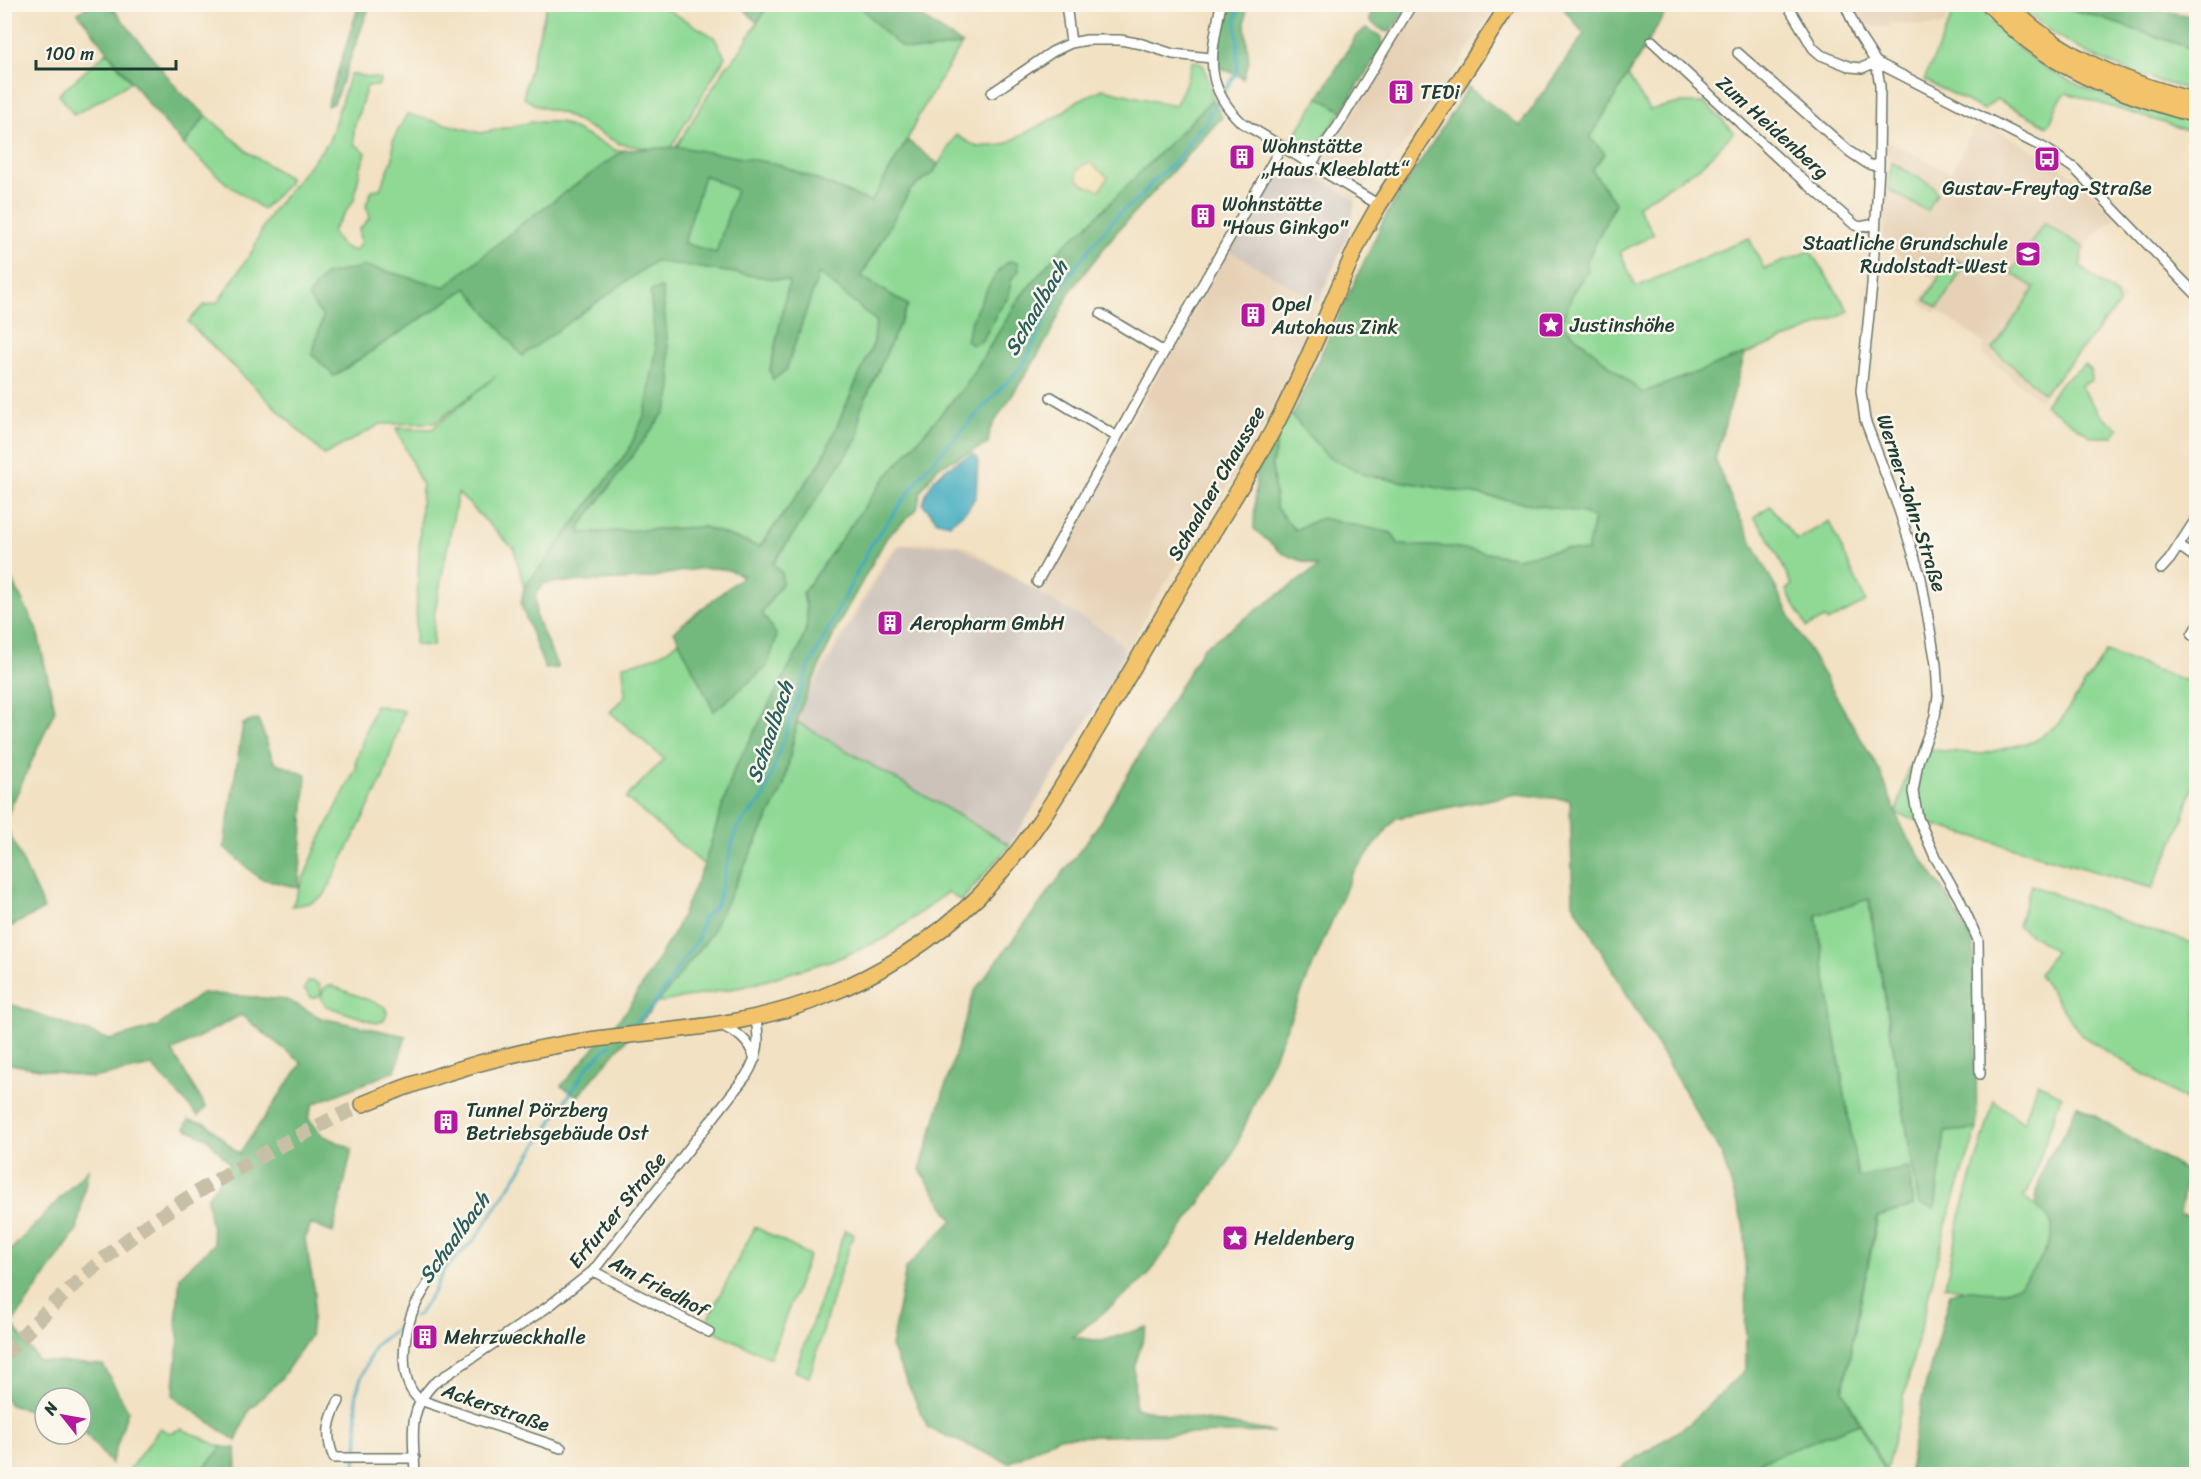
<svg xmlns="http://www.w3.org/2000/svg" width="2201" height="1479" font-family="Sriracha,sans-serif">
<rect width="100%" height="100%" fill="#fbf7ec"/>
<filter id="ink" filterUnits="userSpaceOnUse"><feTurbulence type="fractalNoise" baseFrequency=".0167" numOctaves="2"/><feDisplacementMap in="SourceGraphic" scale="12" xChannelSelector="R" yChannelSelector="G"/><feConvolveMatrix kernelMatrix="1 2 1 2 8 2 1 2 1" color-interpolation-filters="sRGB"/></filter>
<filter id="wash" filterUnits="userSpaceOnUse"><feTurbulence type="fractalNoise" baseFrequency=".008" numOctaves="4" result="noise"/><feDisplacementMap in="SourceGraphic" scale="24" xChannelSelector="R" yChannelSelector="G"/><feGaussianBlur stdDeviation="1.35" result="paint"/><feColorMatrix in="noise" values="0 0 0 0 0 0 0 0 0 0 0 0 0 0 0 0 0 1.4 0 .05"/><feComposite in="paint" operator="in"/></filter>
<g filter="url(#wash)">
<rect width="100%" height="100%" fill="#f2e1c3"/>
<path fill="#e6d1b6" d="M1421,5H1496L1457,68L1408,139L1384,170L1368,182L1356,201L1347,237L1273,407L1231,482L1151,605L1122,666L1010,845L797,722L799,712L820,670L888,555L899,544L941,542L965,546L1037,590L1271,173L1274,174L1278,169L1291,165L1299,166L1315,175Z
M1854,5H1954L1943,26L1891,23L1889,27L1865,26Z
M1979,120L2035,151L2084,183L2115,218L2087,242L2083,266L2126,300L2040,401L1983,355L1985,344L1937,310L1935,313L1920,302L1935,279L1882,244L1889,156L1885,148L1888,141L1951,173Z"/>
<path fill="#ccc2b9" d="M1293,166L1300,168L1355,200L1350,229L1318,302L1228,250L1271,173L1274,174L1280,168Z
M958,545L1114,637L1121,644L1124,654L1119,668L1010,845L797,722L799,712L888,560L900,546Z"/>
<path fill="#8fd995" stroke="#578b64" stroke-width="1.5" fill-rule="evenodd" d="M547,5H660L714,37L725,57L670,149L666,151L620,144L564,114L538,106L524,98L525,88Z
M768,5H859L875,19L938,49L962,44L920,113L902,151L871,202L778,164L676,147L725,68L739,53Z
M1957,5H1978C2039,84 2105,97 2196,122V133L2067,93C2052,106 2058,112 2048,126L1996,99L1984,110L1924,80Z
M2019,5H2053L2088,14L2196,50V91C2132,76 2068,52 2019,5Z
M107,52L131,82L74,115L59,94Z
M1192,61L1198,62L1204,66L1213,99L1085,228L1064,245L1021,296L966,385L882,482L803,593C809,618 809,625 799,649L734,770L704,865L626,798L664,759L610,712L625,696L623,665C643,662 663,655 679,641L714,711L762,613L782,583L773,564L858,436L860,411L908,305L861,277L910,190L934,172L956,135L977,147L1003,145L1056,117L1079,100L1103,89L1175,106L1185,85ZM999,269L1019,270L1011,280L1009,296L998,311L985,336V296Z
M350,74L381,79L378,86H367L354,128V143L366,153L360,169L354,200L332,231C338,243 342,248 355,251L360,244L359,230L370,217L366,205L372,190L380,189L393,158V140L407,114L481,133L531,122H560L617,151L624,150L523,223L445,287L366,266L323,317L312,354L334,376L467,288L522,355L654,261L790,281L770,370H786L819,273L876,321L874,342L821,462L759,547L704,527L580,533L581,525L667,408L672,388L662,289L651,291L656,352L645,414L628,451L549,557L524,587L514,549L458,493L434,616L433,646L415,645L422,485L396,428L432,429L496,376L435,423L381,424L324,455L188,322L203,306L218,302L253,250L263,227L274,209L329,141Z
M1627,74L1649,110L1680,103H1705L1734,132L1700,167L1637,206L1654,234L1620,252L1636,287L1749,238L1764,269L1810,251L1849,311L1806,331L1642,393L1561,324L1575,288L1588,271L1587,261L1615,203L1592,170L1590,138Z
M1319,97L1342,111L1321,140L1310,149L1292,139Z
M206,115L249,153L289,178V183L263,209L227,184L184,145Z
M1891,162L1933,186L1937,194L1927,211L1888,189Z
M704,175L736,190L716,254L684,243Z
M2044,223L2083,247L2080,267L2117,296L2119,304L2044,393L1993,349L2035,288L2011,273Z
M1951,257L1965,265L1938,308L1925,300Z
M2085,365L2091,370L2092,380L2080,386L2099,413L2119,429L2112,437H2092L2045,405L2060,383Z
M1287,414L1292,416L1327,456L1365,475L1584,513L1594,519L1587,552L1564,549L1516,558L1452,547L1399,545L1295,531L1276,508L1272,464L1279,434L1278,432Z
M1770,506L1797,540L1829,521L1866,602L1827,622L1825,618L1807,627L1786,590L1792,585L1767,534L1754,517Z
M2106,652L2196,684V776L2180,828L2152,888L1896,814L1908,769L1923,749L1982,754L2035,741L2059,723Z
M375,705L404,711L383,778L324,896L310,903L292,906L318,844L357,766L355,764Z
M797,722L1010,845L961,901L948,892L886,938L839,958L747,986L657,1003L709,937L784,786Z
M2031,885L2132,924L2196,944V1107L2081,1035L2039,974L2055,951L2018,926Z
M1868,898L1919,1204L1935,1208L1945,1132L1977,1129L1945,1228L1886,1471L1843,1390L1878,1217L1913,1206L1909,1169L1858,1177L1816,915Z
M312,981L319,984L322,993L324,988L330,985L384,1006C388,1012 388,1015 383,1021L376,1023L326,1006L321,999V994L316,998H312L304,989L308,982Z
M2037,1082L2061,1096L2028,1192L2023,1197C2032,1204 2051,1214 2052,1226C2055,1242 2028,1282 2014,1288C1993,1297 1966,1290 1945,1286L1959,1220L1994,1101L2024,1123Z
M755,1227L809,1255L770,1358L704,1326Z
M845,1230L854,1234C835,1280 825,1329 809,1377L795,1371Z
M1859,1423L1883,1469V1474H1729Z
M160,1428L169,1433L182,1429L222,1447L199,1474H126Z"/>
<path fill="#73b97e" stroke="#497b59" stroke-width="1.5" fill-rule="evenodd" d="M92,4L110,5L181,93L206,115L184,145L152,108L78,13Z
M359,5H370L334,103L327,106Z
M741,5H768L757,23Z
M859,5H903L962,44C947,47 922,53 907,49C892,45 871,16 859,5Z
M1225,5H1247L1245,25L1249,62L1243,79C1237,72 1226,72 1218,67L1217,55Z
M1377,5H1409L1390,32L1384,31L1370,21V15Z
M1561,5H1670L1590,138L1605,153L1592,170L1615,203L1587,261L1588,271L1575,288L1561,324L1642,393L1745,354L1715,459L1735,508L1797,630L1880,771L1902,829L1951,902L1974,946L1977,1129L1945,1132L1935,1208L1919,1204L1869,899L1816,915L1858,1177L1909,1168L1913,1206L1877,1217L1843,1390L1859,1423L1729,1474H1611L1688,1425L1746,1369L1745,1230L1722,1155L1573,903L1570,800L1517,794L1396,818L1352,874L1230,1160L1147,1277L1073,1337L1102,1341L1147,1327L1134,1368L1135,1408L1274,1432L1059,1437L1009,1463L928,1428L891,1347L906,1268L953,1220L920,1170L974,992L1095,830L1203,648L1318,567L1282,553L1254,529L1256,472L1278,432L1279,434L1272,464L1276,508L1295,530L1321,518L1392,533L1399,545L1452,547L1516,558L1564,549L1587,552L1594,519L1584,513L1365,475L1327,456L1292,416L1386,215L1468,87L1520,126L1584,34Z
M2053,5H2135L2196,17V50L2088,14Z
M1366,28L1382,37L1383,46L1342,111L1319,97L1355,38Z
M1213,99L1222,117L1114,235L1071,290L1049,336L1033,363L990,429L988,444L938,467L921,491L917,509L887,537L838,625L799,712L783,788L709,937L664,995L578,1096L561,1086L628,1009L676,929L704,865L734,770L799,649C809,625 809,618 803,593L882,482L966,385L1021,296L1064,245L1085,228Z
M907,140L938,164L934,172L910,190L861,276L908,305L860,411L859,436L773,564L782,573V583L762,613L777,636L767,667L714,711L674,631L743,576C711,558 672,576 638,579C607,581 575,581 544,583L536,594V617L558,668L545,669L521,605L524,587L549,557L628,451L645,414L656,352L650,291L662,288L672,388L667,409L581,525L580,533L704,527L760,547L821,462L874,342L876,321L819,273L786,370L773,380L770,370L789,281L655,261L522,356L467,288L334,376L312,354L323,317L308,297L324,275L366,266L445,287L523,223L624,150L680,147L778,164L871,202ZM704,175L736,190L716,253L684,243Z
M1009,261L1018,262L1019,270L1011,280L1009,296L998,311L985,336L980,342L971,345L966,340C971,317 991,275 1009,261Z
M5,566L37,630L55,710L5,820Z
M258,719L274,762L306,775L299,888L259,878L224,847L243,724Z
M5,823L44,909L6,929L4,926Z
M202,993L288,1000L321,1018L406,1036L395,1071L313,1104L308,1118L322,1135L352,1149L333,1233L311,1224L305,1239L315,1294L310,1336L280,1380L249,1410L236,1441L173,1396L179,1340L176,1324L180,1276L214,1244L207,1198L230,1164L208,1139L185,1128L189,1120L206,1123L239,1154L302,1063L241,1015L172,1051L206,1108L198,1116L152,1066L92,1078L5,1063V1002L110,1040L158,1026Z
M2077,1105L2187,1172L2180,1215L2196,1216V1474H1911C1904,1454 1943,1322 1950,1293C1970,1284 1993,1298 2014,1288C2028,1281 2055,1242 2052,1226C2051,1218 2043,1213 2037,1208L2036,1192L2047,1157L2058,1145Z
M88,1169L77,1230L12,1324L39,1361L103,1365L128,1410L111,1464L81,1428V1398H45V1414L10,1405L5,1398V1256Z
M222,1447L236,1448L237,1474H199Z"/>
<path fill="#eeda9e" stroke="#868c69" stroke-width="1.5" d="M1090,163L1108,177L1100,190C1089,186 1075,185 1077,170L1085,164Z"/>
<path fill="#40abbf" stroke="#30747a" stroke-width="1.5" d="M973,454L978,458L976,496L968,509L950,524L937,521L923,504C929,476 949,465 973,454Z"/>
<g fill="none" stroke-linecap="round" stroke-linejoin="round">
<path stroke="#40abbf" stroke-width="3" d="M627,1030L653,1006L697,940L703,918L717,904L736,829L763,799L807,671L871,545L925,470L1024,364L1061,286L1080,261L1118,214L1141,197L1153,181L1175,162L1200,128L1206,125L1211,112L1237,72L1238,47L1236,21L1239,4
M414,1317L419,1314L434,1291L444,1270L476,1238L588,1066L611,1044
M354,1474L358,1441L356,1394L361,1378L375,1345L406,1322"/>
</g>
</g>
<g filter="url(#ink)">
<g fill="none" stroke-linecap="round" stroke-linejoin="round">
<path stroke="#c8c0a6" stroke-width="15" stroke-dasharray="15 8" stroke-linecap="butt" d="M4,1355C39,1318 76,1281 116,1249C191,1189 277,1146 363,1104"/>
<g stroke="#697666" stroke-width="12">
<path id="street" d="M1066,4L1071,43
M1221,4C1212,53 1201,83 1241,122L1379,205
M1787,4L1813,48L1821,55L1851,67L1862,68L1876,62
M1845,4L1858,34L1876,62L1880,86L1879,167L1872,285L1861,391L1865,420L1899,510L1921,578L1936,664L1938,696L1935,716L1918,762L1913,792L1918,818L1935,857L1959,898L1978,940L1980,1074
M1652,41L1781,161L1855,225L1860,227L1875,224
M1738,53L1850,152L1868,164L1879,167
M1876,62L2046,149L2075,169L2181,279L2196,294
M992,93L1052,52L1071,43L1087,40H1120L1142,44L1173,54L1211,58
M1311,164L1338,126L1412,4
M1101,314L1164,352
M1051,397L1117,437
M2179,546L2196,558
M2161,569L2170,559L2196,519
M1037,582L1164,352L1282,146
M2192,635L2196,628
M720,1025C737,1032 749,1040 755,1059
M442,1263C433,1276 415,1302 411,1316C403,1340 398,1383 420,1400L561,1448
M593,1271L709,1332
M339,1401C328,1420 325,1437 334,1458H415
M415,1474C414,1439 406,1412 433,1384L549,1306L593,1271L746,1076C758,1057 761,1039 755,1017"/>
</g>
<g stroke="#697666" stroke-width="18">
<path id="primary" d="M1989,4C2046,69 2116,93 2196,115
M2007,4C2061,58 2125,82 2196,101
M363,1104C436,1073 511,1051 590,1040C668,1029 748,1027 822,997C881,974 933,941 978,897C1037,838 1077,761 1120,690C1149,641 1177,591 1207,542C1230,503 1255,465 1276,424C1308,363 1333,298 1362,235L1379,205L1509,4"/>
</g>
<use href="#street" stroke="#fff" stroke-width="9"/>
<use href="#primary" stroke="#f2c36a" stroke-width="15"/>
</g>
</g>
<defs>
<g id="building-square" transform="scale(1.35)"><rect x="-9" y="-9" width="18" height="18" rx="4" fill="#b5179e" stroke="#fbf7ec"/><path d="M-4-6H4V6H1V3H-1V6H-4ZM-2.5-4.3h1.7v1.8h-1.7ZM.8-4.3h1.7v1.8H.8ZM-2.5-1h1.7V.8h-1.7ZM.8-1h1.7V.8H.8Z" fill="#fff"/></g>
<g id="bus-square" transform="scale(1.35)"><rect x="-9" y="-9" width="18" height="18" rx="4" fill="#b5179e" stroke="#fbf7ec"/><path d="M-5-6H5V4H4V6H2V4H-2V6H-4V4H-5ZM-3.5-4V0h7V-4ZM-3.5 1.2v1.5H-2V1.2ZM2 1.2v1.5H3.5V1.2Z" fill="#fff"/></g>
<g id="school-square" transform="scale(1.35)"><rect x="-9" y="-9" width="18" height="18" rx="4" fill="#b5179e" stroke="#fbf7ec"/><path d="M0-5L7-2L0 1L-7-2ZM-4 1L0 2.5L4 1V4Q0 6-4 4Z" fill="#fff"/></g>
<g id="sight-square" transform="scale(1.35)"><rect x="-9" y="-9" width="18" height="18" rx="4" fill="#b5179e" stroke="#fbf7ec"/><path d="M0-6L1.8-2.2L6-1.7L2.9 1.2L3.7 5.4L0 3.3L-3.7 5.4L-2.9 1.2L-6-1.7L-1.8-2.2Z" fill="#fff"/></g>
</defs>
<g fill-rule="evenodd">
<use href="#building-square" x="1401" y="92"/>
<use href="#building-square" x="1242" y="157"/>
<use href="#bus-square" x="2047" y="159"/>
<use href="#building-square" x="1203" y="216"/>
<use href="#school-square" x="2028" y="254"/>
<use href="#building-square" x="1253" y="315"/>
<use href="#sight-square" x="1551" y="325"/>
<use href="#building-square" x="890" y="623"/>
<use href="#building-square" x="446" y="1122"/>
<use href="#sight-square" x="1235" y="1238"/>
<use href="#building-square" x="425" y="1337"/>
</g>
<g text-anchor="middle" stroke-width="5" stroke-linejoin="round" paint-order="stroke">
<g font-size="20" fill="#1f3d34" stroke="#fbf7ec" text-anchor="start">
<text x="1420" y="99">TEDi</text>
<text x="1262" y="153">Wohnstätte<tspan x="1262" dy="23">„Haus Kleeblatt“</tspan></text>
<text x="2047" y="195" text-anchor="middle">Gustav-Freytag-Straße</text>
<text x="1222" y="211">Wohnstätte<tspan x="1222" dy="23">"Haus Ginkgo"</tspan></text>
<text x="2008" y="250" text-anchor="end">Staatliche Grundschule<tspan x="2008" dy="23">Rudolstadt-West</tspan></text>
<text x="1272" y="311">Opel<tspan x="1272" dy="23">Autohaus Zink</tspan></text>
<text x="1570" y="332">Justinshöhe</text>
<text x="910" y="630">Aeropharm GmbH</text>
<text x="466" y="1117">Tunnel Pörzberg<tspan x="466" dy="23">Betriebsgebäude Ost</tspan></text>
<text x="1254" y="1245">Heldenberg</text>
<text x="444" y="1344">Mehrzweckhalle</text>
</g>
<g font-size="20" fill="#1f3d34" stroke="#fbf7ec">
<text transform="translate(1773 127) rotate(42)" y="7">Zum Heidenberg</text>
<text transform="translate(1216 483) rotate(-60)" y="7">Schaalaer Chaussee</text>
<text transform="translate(1912 503) rotate(72)" y="7">Werner-John-Straße</text>
<text transform="translate(617 1210) rotate(-51)" y="7">Erfurter Straße</text>
<text transform="translate(659 1286) rotate(28)" y="7">Am Friedhof</text>
<text transform="translate(496 1407) rotate(19)" y="7">Ackerstraße</text>
</g>
<g font-size="21" font-style="italic" fill="#295e5e" stroke="#fbf7ec">
<text transform="translate(1036 308) rotate(-60)" y="7">Schaalbach</text>
<text transform="translate(770 732) rotate(-71)" y="7">Schaalbach</text>
<text transform="translate(454 1238) rotate(-54)" y="7">Schaalbach</text>
</g>
</g>
<rect width="2201" height="1479" fill="none" stroke="#fbf7ec" stroke-width="24"/>
<g transform="translate(63 1416) rotate(301)"><circle r="28" fill="#fbf7ec" stroke="#a3ada2" stroke-width="1.5"/>
<path d="M0-4.5L10 22L0 15L-10 22Z" fill="#b5179e"/>
<text y="-9" font-size="16" font-weight="bold" text-anchor="middle" fill="#1f3d34">N</text>
</g>
<path d="M36 60v9h140v-9" fill="none" stroke="#1f3d34" stroke-width="3"/>
<text x="45" y="60" font-size="18" fill="#1f3d34" stroke="#fbf7ec" stroke-width="4.5" paint-order="stroke">100 m</text>
</svg>
